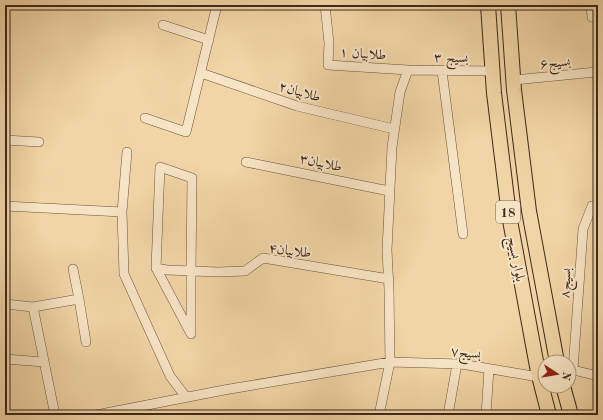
<svg xmlns="http://www.w3.org/2000/svg" width="603" height="420" font-family="'Old Standard TT',Amiri,serif">
<rect width="100%" height="100%" fill="#f2d5a6"/>
<filter id="stains"><feTurbulence type="fractalNoise" baseFrequency=".005" numOctaves="4"/><feColorMatrix values="0 0 0 0 .2 0 0 0 0 .09 0 0 0 0 .02 0 0 0 .5 -.17"/></filter>
<radialGradient id="worn" r=".72"><stop offset=".6" stop-color="#630" stop-opacity="0"/><stop offset="1" stop-color="#630" stop-opacity=".3"/></radialGradient>
<g fill="none" stroke-linecap="round" stroke-linejoin="round">
<g stroke="#6a543e" stroke-width="10">
<path id="minor" d="M325,5L329,43L328,65L408,70L493,71
M591,5L592,17
M163,25L209,40
M442,71L463,234
M201,73L297,106L394,129
M514,80L596,72L598,73
M145,118L186,132L216,9
M5,140L39,142
M127,152L122,212L124,274L170,376L186,397
M246,162L389,191
M5,206L122,212
M156,268L191,334V271L192,178L160,167L156,268L167,270L218,272L245,271L263,258L389,279
M73,269L79,299
M5,304L33,307L55,415
M33,307L79,299L86,342
M5,359L44,362
M569,369L598,376
M573,370L583,229L592,206H598
M96,415L224,390L390,362L461,364L539,377
M379,415L390,362L389,290L387,250L392,147L400,92L408,70
M448,415L457,364
M486,415L489,369"/>
</g>
<g stroke="#3d291c" stroke-width="16">
<path id="primary" d="M488,5L494,93L509,215L538,372L549,415
M508,5L514,90L529,211L557,362
M563,386L571,415"/>
</g>
<use href="#minor" stroke="#f7e4c5" stroke-width="9"/>
<use href="#primary" stroke="#f2d5a6" stroke-width="14"/>
</g>
<g text-anchor="middle" stroke-width="4" stroke-linejoin="round" paint-order="stroke">
<rect fill="#f7e4c5" stroke="#75614f" stroke-width="1" x="496" y="201" width="24" height="22" rx="3"/>
<g font-size="13" font-weight="bold" fill="#3d291c">
<text x="508" y="217">18</text>
</g>
<g font-size="14" fill="#3d291c" stroke="#f7e4c5">
<text transform="translate(363 53) rotate(4)" y="5">طلابیان ۱</text>
<text transform="translate(451 57) rotate(1)" y="5">بسیج ۳</text>
<text transform="translate(555 62) rotate(-6)" y="5">بسیج۶</text>
<text transform="translate(300 91) rotate(16)" y="5">طلابیان۲</text>
<text transform="translate(321 162) rotate(12)" y="5">طلابیان۳</text>
<text transform="translate(290 250) rotate(7)" y="5">طلابیان۴</text>
<text transform="translate(517 259) rotate(79)" y="5">بلوار بسیج</text>
<text transform="translate(565 283) rotate(-86)" y="5">بسیج۸</text>
<text transform="translate(466 352) rotate(6)" y="5">بسیج۷</text>
</g>
</g>
<rect width="603" height="420" fill="none" stroke="#f2d5a6" stroke-width="20"/>
<rect x="6" y="6" width="591" height="408" fill="none" stroke="#3d291c" stroke-width="2"/>
<rect x="10" y="10" width="583" height="400" fill="none" stroke="#3d291c"/>
<g transform="translate(557 374) rotate(102)"><circle r="19" fill="#f7e4c5" stroke="#ad9981"/>
<path d="M0-3L7 15L0 10L-7 15Z" fill="#8f2418"/>
<text y="-6" font-size="11" font-weight="bold" text-anchor="middle" fill="#3d291c">N</text>
</g>
<rect width="100%" height="100%" filter="url(#stains)"/>
<rect width="100%" height="100%" fill="url(#worn)"/>
</svg>
